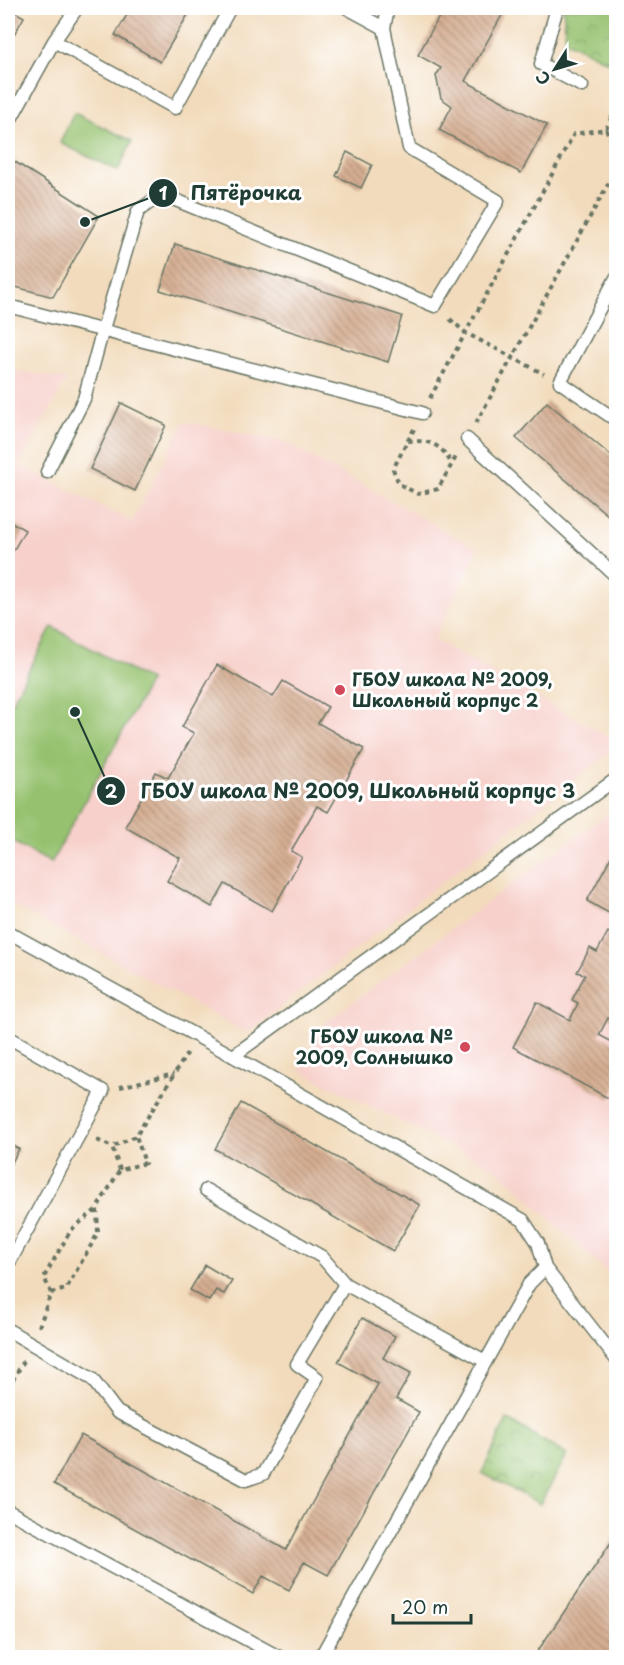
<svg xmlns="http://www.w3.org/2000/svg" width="624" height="1665" font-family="'Playpen Sans',sans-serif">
<defs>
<pattern id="park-crowns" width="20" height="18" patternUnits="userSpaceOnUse" patternTransform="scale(1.5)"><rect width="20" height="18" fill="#96c270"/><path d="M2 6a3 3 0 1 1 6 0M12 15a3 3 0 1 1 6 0" fill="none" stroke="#7a9f5d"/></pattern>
<pattern id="building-back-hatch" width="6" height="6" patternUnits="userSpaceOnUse" patternTransform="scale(1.5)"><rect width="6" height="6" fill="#d6ae92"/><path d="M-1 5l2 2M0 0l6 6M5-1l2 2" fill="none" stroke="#ad8f78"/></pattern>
</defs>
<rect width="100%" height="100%" fill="#fff"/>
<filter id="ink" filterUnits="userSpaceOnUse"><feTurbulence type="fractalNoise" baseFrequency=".0167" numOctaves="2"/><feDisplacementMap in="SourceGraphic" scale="12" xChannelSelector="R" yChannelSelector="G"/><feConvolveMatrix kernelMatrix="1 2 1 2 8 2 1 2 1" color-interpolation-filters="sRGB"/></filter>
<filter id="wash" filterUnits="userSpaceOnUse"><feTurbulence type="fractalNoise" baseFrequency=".008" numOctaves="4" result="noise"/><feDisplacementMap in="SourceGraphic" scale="24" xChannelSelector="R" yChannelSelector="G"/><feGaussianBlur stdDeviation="1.35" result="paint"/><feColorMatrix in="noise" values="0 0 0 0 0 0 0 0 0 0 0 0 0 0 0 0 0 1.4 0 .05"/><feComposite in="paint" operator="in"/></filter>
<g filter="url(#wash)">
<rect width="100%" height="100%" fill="#f2dbbc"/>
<path fill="#f7d0cb" d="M8,370L67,379L19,465L132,522L184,422L285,442L478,549L434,640L616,741V748L247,1033L8,902Z
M616,807V1281L498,1170L300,1071L326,1022Z"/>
<path fill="#96c270" stroke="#5a8052" stroke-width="1.5" d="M74,113L132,141L118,171L60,143Z
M52,627L150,681L51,863L8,839V709Z"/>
<path fill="url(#park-crowns)" stroke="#5a8052" stroke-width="1.5" d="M563,8H616V66L566,41Z
M507,1419L567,1455L540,1504L482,1473Z"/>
<g id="blocks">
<path fill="url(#building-back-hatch)" d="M8,8L24,17L8,45Z
M131,8H192L160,62L115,35Z
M444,8H506L465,81L547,125L521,173L439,130L452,106L441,98L436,76L441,68L418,55Z
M347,152L372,165L361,188L336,176Z
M9,158L99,216L53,297L8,285V162Z
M175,244L402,316L388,362L160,290Z
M547,402L616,460V522L516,438Z
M121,403L166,425L135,491L90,469Z
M8,520L25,530L8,560Z
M217,665L273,697L283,681L328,707L318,723L364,749L328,812L317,806L291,851L302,857L272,911L225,884L212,907L167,881L180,858L125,827L156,772L168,778L194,733L182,727Z
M611,857L616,860V917L587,901Z
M608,932L614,936L616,932V1023L608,1018L599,1035L616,1044V1086L610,1099L513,1047L537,1002L570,1020L578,1003L572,1000L585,975L577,972L590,948L597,952Z
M241,1103L420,1205L393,1251L215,1149Z
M8,1143L19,1149L8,1170Z
M205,1265L232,1281L224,1294L216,1290L209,1301L190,1290Z
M362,1318L395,1336L383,1358L411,1373L396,1399L419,1412L328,1575L304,1562L289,1590L263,1576L253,1594L54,1484L81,1435L286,1550L378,1384L338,1362Z
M616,1535V1658H533Z"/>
</g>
</g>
<g filter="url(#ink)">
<use href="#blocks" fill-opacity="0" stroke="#697464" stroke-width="1.5"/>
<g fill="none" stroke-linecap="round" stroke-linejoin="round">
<g stroke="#697464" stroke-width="15">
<path id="service" d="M77,8L54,41L175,108L230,8
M347,8L384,28L388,8
M557,8L541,64L582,86
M8,124L54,41
M616,278L560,382L616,420
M8,306L422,413
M467,439L616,576
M47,472L84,399L103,329L138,211L152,201L173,199L435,306L498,201L409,148L384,28
M8,932L233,1056L523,1220L538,1243L545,1268L616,1359
M8,1037L103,1091L8,1265
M233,1056L616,779
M206,1190L322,1257L345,1284
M8,1330L92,1379L117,1412L246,1480L263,1474L317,1378L297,1364L345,1284L485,1361
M8,1511L281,1658
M320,1658L529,1284L545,1268"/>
</g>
<path stroke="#697464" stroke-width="4" stroke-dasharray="4.5 4.5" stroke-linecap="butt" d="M606,129L616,150
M450,319L466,333L544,374
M430,398L574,134L606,129L616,108
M476,423L616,170
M414,429L393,469L399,484L418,494L438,489L457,455
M408,441C430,440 441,444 451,463
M120,1087L174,1074
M97,1140L112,1147
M120,1170L112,1147L136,1136
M51,1293L44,1277L71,1230L97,1209
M39,1327L51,1293L66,1289L98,1233L97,1208L120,1170L145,1163L136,1136L188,1052
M8,1388L24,1361"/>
<use href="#service" stroke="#fff" stroke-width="12"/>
</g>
</g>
<g fill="#d1495b" stroke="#fff" stroke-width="2">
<circle cx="340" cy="690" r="6"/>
<circle cx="465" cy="1047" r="6"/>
</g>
<g text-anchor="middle" stroke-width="6" stroke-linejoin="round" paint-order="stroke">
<g font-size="18" font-weight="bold" fill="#1f3d34" stroke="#fff" text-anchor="start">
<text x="352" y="686">ГБОУ школа № 2009,<tspan x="352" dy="21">Школьный корпус 2</tspan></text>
<text x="453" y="1043" text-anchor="end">ГБОУ школа №<tspan x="453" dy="21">2009, Солнышко</tspan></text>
</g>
</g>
<path fill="none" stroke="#1f3d34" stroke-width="2" d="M85 222L163 193M75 712L111 791"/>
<g fill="#1f3d34" stroke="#fff" stroke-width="2">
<circle cx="85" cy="222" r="6"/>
<circle cx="75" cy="712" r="6"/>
<circle cx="163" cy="193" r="15"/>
<circle cx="111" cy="791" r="15"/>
</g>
<g font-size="18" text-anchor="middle" font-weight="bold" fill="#fff">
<text x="163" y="200">1</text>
<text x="111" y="798">2</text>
</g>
<g font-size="20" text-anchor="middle" font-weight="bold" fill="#1f3d34" stroke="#fff" stroke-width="6" stroke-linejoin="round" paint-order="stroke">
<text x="246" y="200">Пятёрочка</text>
<text x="358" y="798">ГБОУ школа № 2009, Школьный корпус 3</text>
</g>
<rect width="624" height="1665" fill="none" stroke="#fff" stroke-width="30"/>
<g transform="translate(555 69) rotate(233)" stroke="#ffffff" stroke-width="4.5" paint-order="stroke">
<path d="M0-4.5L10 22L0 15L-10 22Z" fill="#1f3d34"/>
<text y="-9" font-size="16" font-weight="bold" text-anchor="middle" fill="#1f3d34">С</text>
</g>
<path d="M393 1614v9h78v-9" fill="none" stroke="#1f3d34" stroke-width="3"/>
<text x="402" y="1614" font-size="18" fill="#1f3d34" stroke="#ffffff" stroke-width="4.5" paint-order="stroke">20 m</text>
</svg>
